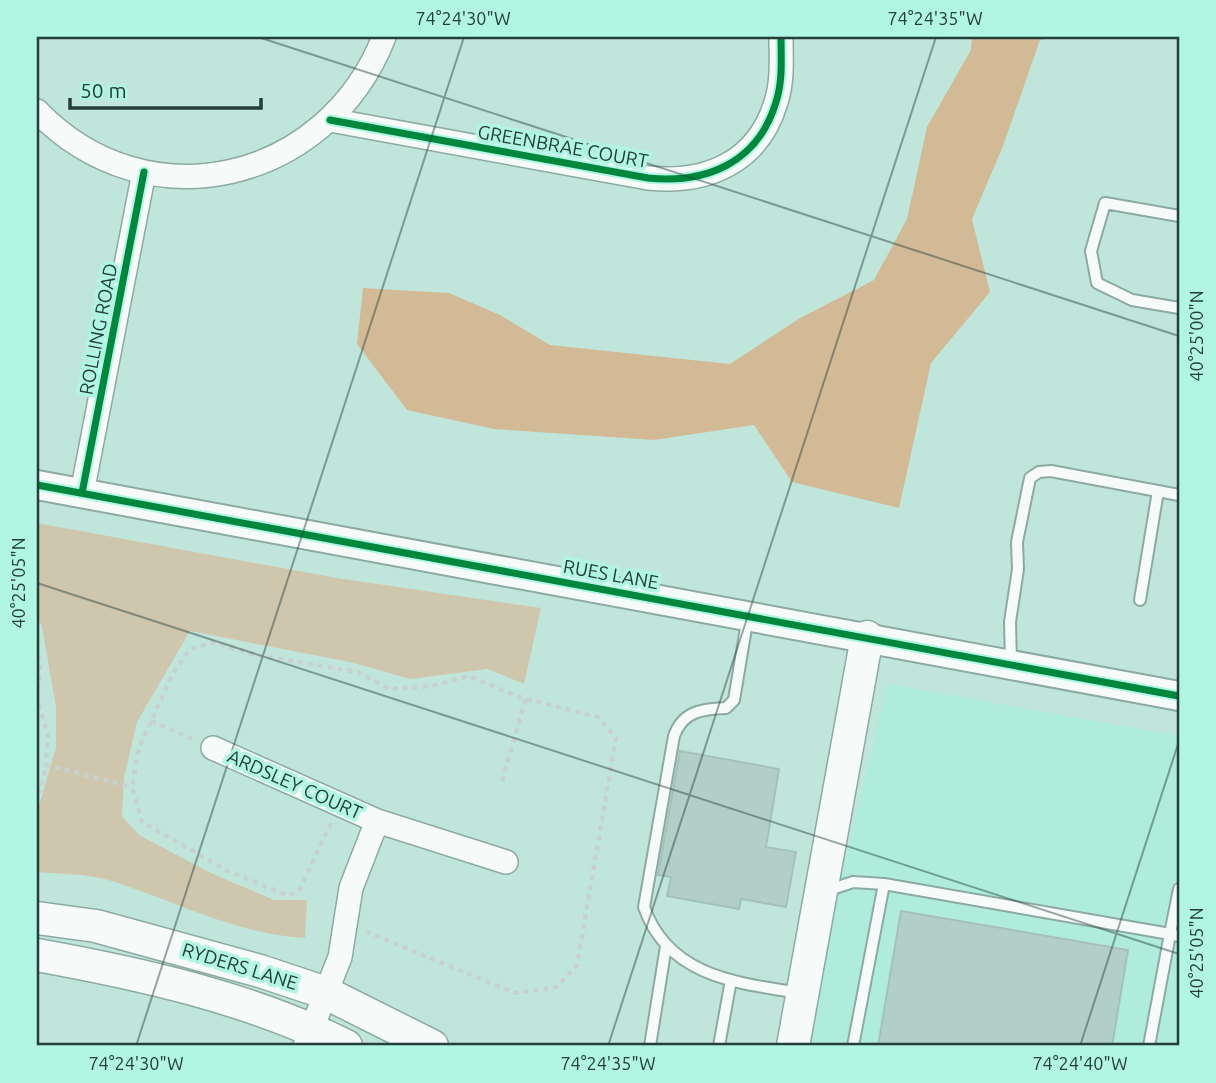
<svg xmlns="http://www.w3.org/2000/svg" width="1216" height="1083" font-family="Ubuntu,sans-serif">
<rect width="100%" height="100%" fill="#c0e6dc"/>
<path fill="#afecdb" d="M887,684L1179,736V1046H802Z"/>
<path fill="#cfc6ae" d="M37,523L337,578L541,608L524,684L488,669L410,679L350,662L190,631L137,722L124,778L122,816L139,835L211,873L274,900H307L305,938C236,934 177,902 112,881C90,874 61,874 37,872V813L56,747V707L42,627L37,618Z"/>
<path fill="#d2ba97" d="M972,37H1052L1040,40L1003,146L972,219L990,292L931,363L899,508L792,482L754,425L654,440L494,429L407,410L357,344L363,288L449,293L500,315L550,345L730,364L800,318L874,280L907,219L927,127L971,50Z"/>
<path fill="#b1cfc7" stroke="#a3c1b9" stroke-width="2" d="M680,751L779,769L766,847L796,852L786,907L741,899L739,909L667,896L671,877L658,875Z
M901,911L1128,950L1112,1046H878Z"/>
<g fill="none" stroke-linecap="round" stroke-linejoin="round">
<g stroke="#8caaa3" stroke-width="14">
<path id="service" d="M1179,216L1105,203L1091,251L1097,283L1132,300L1179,308
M1140,600L1158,491
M748,616L734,700L726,708C702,709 683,711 674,736L644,907C668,976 736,983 800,993
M1011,664L1010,622L1018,569L1017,542L1030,478L1039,472L1051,471L1179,495
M826,891L853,882L884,884L1170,934L1179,889
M650,1046L666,946
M719,1046L731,980
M853,1046L884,884
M1149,1046L1170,934L1179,936"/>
</g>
<g stroke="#8caaa3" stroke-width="26">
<path id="minor" d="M37,111C148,226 327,182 384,37
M330,120L648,178C706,184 758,163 776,102C783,81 781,58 781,37
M82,493L144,172
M213,748L377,821L506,862
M305,1046L340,957L351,888L377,821"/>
</g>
<g stroke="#8caaa3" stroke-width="32">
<path id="tertiary" d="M37,485L1179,696"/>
</g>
<g stroke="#8caaa3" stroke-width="35">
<path id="secondary" d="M37,918L96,926L260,971L326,993L432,1046
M37,955C142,974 250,998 346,1046
M793,1046L867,637"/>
</g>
<path stroke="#c7d2cf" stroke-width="4.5" stroke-dasharray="5 5" stroke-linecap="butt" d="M37,645L40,668L37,700L48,734L46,765
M151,721L193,739
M502,781L526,698
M37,793L41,791L46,765L132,787
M331,823L300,889L289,896L228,871L142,822L132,787L139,748L172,675L189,650L214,642L255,655L358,672L389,689L431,686L469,676L519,697L598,717L616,738L577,965L557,987L515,993L367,932"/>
<use href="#service" stroke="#f6fbfa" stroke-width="10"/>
<use href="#minor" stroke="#f6fbfa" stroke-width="23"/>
<use href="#tertiary" stroke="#f6fbfa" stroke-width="28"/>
<use href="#secondary" stroke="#f6fbfa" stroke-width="32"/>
<g stroke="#b1f5e3" stroke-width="11">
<path id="cycleway" d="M330,120L648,178C706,184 758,163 776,102C783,81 781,58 781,37
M37,485L1179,696
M82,493L144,172"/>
</g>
<use href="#cycleway" stroke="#00873e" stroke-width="7"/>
</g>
<path fill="none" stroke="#233f38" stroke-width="2" stroke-opacity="0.45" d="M258,37L1179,336M37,583L1179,954M136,1046L464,37M608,1046L936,37M1080,1046L1179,741"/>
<g text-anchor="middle" stroke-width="7" stroke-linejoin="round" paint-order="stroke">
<g font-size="19" fill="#233f38" stroke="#b1f5e3">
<text transform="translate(563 146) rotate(10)" y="7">GREENBRAE COURT</text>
<text transform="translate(98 329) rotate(-79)" y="7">ROLLING ROAD</text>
<text transform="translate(611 574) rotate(10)" y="7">RUES LANE</text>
<text transform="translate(295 784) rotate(24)" y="7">ARDSLEY COURT</text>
<text transform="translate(240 966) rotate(17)" y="7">RYDERS LANE</text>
</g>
</g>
<rect width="1216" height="1083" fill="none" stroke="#b1f5e3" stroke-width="77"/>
<path d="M70 98v10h191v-10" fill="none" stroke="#233f38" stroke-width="3.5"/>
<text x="80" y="98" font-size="21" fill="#233f38" stroke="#b1f5e3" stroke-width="5" paint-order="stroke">50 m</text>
<rect x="38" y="38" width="1140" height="1006" fill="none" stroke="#233f38" stroke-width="2.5"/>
<g font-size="18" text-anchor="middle" fill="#233f38">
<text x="463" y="25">74°24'30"W</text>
<text x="935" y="25">74°24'35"W</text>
<text transform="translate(1197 336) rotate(-90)" y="6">40°25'00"N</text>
<text transform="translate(19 583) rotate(-90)" y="6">40°25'05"N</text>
<text transform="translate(1197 953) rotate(-90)" y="6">40°25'05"N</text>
<text x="136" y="1070">74°24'30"W</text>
<text x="608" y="1070">74°24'35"W</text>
<text x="1080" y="1070">74°24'40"W</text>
</g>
</svg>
